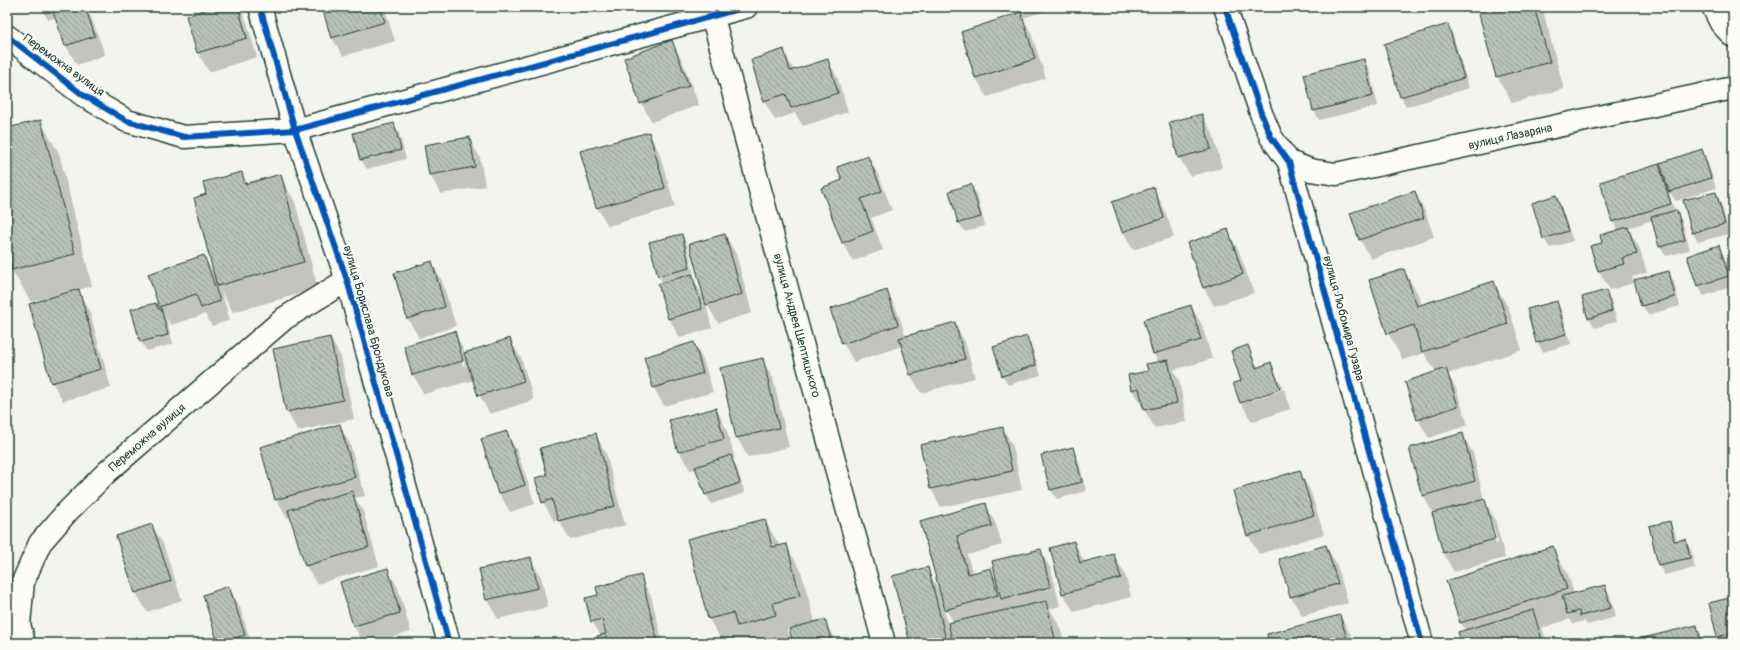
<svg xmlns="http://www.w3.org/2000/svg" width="1740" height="650" font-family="Pangolin,sans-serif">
<defs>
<pattern id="building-back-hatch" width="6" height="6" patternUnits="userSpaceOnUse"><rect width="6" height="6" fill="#b9c1bb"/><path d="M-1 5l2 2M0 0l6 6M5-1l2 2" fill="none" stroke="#969e99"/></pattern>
</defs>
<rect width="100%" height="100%" fill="#f4f4ef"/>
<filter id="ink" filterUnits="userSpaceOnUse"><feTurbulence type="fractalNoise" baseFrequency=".025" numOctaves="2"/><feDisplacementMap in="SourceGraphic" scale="8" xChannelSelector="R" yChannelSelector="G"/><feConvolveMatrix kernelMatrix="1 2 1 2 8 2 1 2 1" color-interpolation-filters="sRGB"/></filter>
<g filter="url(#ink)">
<path fill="#0003" fill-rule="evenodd" d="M41,7H85L92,19L105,55L77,65L66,46L56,17L48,20Z
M191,7H208L193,11Z
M217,7H239L246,20L257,57L209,72L198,53L187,16Z
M323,7H384L395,41L343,56L332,38Z
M572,7H595L576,13Z
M1018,7H1059L1023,18L1031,33L1046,78L987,97L976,78L962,32L1021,13Z
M1088,7H1105L1106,10L1092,14Z
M1478,7H1542L1564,89L1512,103L1497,76Z
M1447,26L1453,35L1469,88L1406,107L1401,97L1385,44Z
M672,42L682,60L699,105L652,122L641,103Z
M783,51L794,70L828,60L838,79L848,112L803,126L795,113L775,120L764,101L752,60Z
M1363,60L1369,69L1378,106L1319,120L1314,110Z
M1202,115L1213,134L1222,168L1190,176L1179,157Z
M40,121L59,153L92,286L78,290L89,310L111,388L63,401L52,382L41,299L31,302L12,270L7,249V129Z
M393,124L399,133L406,159L367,169L361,160L355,134Z
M649,133L659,152L675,207L608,226L597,207Z
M469,139L480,157L485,186L441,194L430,175L425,146Z
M1702,150L1707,160L1716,188L1676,201L1668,190L1675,212H1677L1682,221L1690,250L1666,256L1660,246L1653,220L1628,228L1639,247L1647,273L1632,277L1634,283L1610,290L1599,271L1592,247L1604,243L1618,231L1613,221L1658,165L1664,176Z
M868,157L879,176L892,210L871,218L883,250L853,261L842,242L843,181Z
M241,173L248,184L280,176L295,202L318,289L233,312L221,291L230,320L212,326L205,314L171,325L166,317L173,344L147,351L141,342L156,304L159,310L162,309L160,306L204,256L214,274L207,195Z
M971,185L977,195L985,226L965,232L959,223L950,191Z
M1154,189L1164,208L1174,237L1133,250L1123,231Z
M1414,192L1425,211L1434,237L1371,259L1360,240L1351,214Z
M1716,193L1721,202L1729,234L1698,242L1692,232Z
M1556,196L1561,206L1573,241L1550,248L1544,239L1533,204Z
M1227,230L1238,249L1254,293L1214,306L1204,288Z
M682,235L687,245L695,278H693L704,298L725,235L736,254L752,313L718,323L705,301L712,328L680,338L669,319L659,285L663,284L659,276Z
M1718,247L1724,256L1733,286L1704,296L1698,286L1688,257Z
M431,262L442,281L456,326L419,338L408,319L395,273Z
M1404,270L1419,296L1422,305L1494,282L1509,309L1522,350L1448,374L1456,388L1468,425L1429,438L1418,419L1436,372L1424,353L1403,360L1388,333Z
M1668,272L1674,282L1680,306L1648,315L1642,305Z
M886,291L897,310L906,337L954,323L965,342L975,378L921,393L910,374L902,346L854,362L843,343Z
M1605,291L1611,300L1617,321L1595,328L1589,318Z
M1557,302L1562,312L1571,344L1543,352L1537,342Z
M1191,306L1202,325L1212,359L1173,370L1179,380L1187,422L1155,428L1132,390L1159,363L1154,354L1144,320Z
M454,332L466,354L510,340L521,358L534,400L490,414L479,395L474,380L424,394L413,375ZM459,351H461L465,366H463Z
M1026,337L1032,347L1041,375L1008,385L1003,376Z
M330,338L341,357L354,419L298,431L287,412L274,350Z
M694,343L704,362L713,392L664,406L654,388Z
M1247,346L1259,368L1270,364L1283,387L1251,399V401L1284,389L1290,409L1252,422L1241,403L1235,384L1242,381Z
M762,359L773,378L789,447L748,457L737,438L721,369Z
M716,409L726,428L735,458L732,459L736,466L745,493L711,504L706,494L697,469L690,470L679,451Z
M339,425L350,444L365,496L355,498L363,511L379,566L317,584L306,566L291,517L287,518L276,499Z
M1003,428L1013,447L1022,490L941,507L931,489Z
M506,432L517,451L535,504L510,512L499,493Z
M595,434L606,453L625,525L570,540L559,520L554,521L543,502L548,476Z
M1462,434L1473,453L1484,500L1495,519L1505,558L1454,572L1443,553L1433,513L1423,495ZM1489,519H1491L1498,543L1496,544Z
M1072,448L1078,458L1086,491L1057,499L1051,490Z
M1299,471L1310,490L1324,534L1259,554L1248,535Z
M985,505L996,524L1002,545L967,555L973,574L990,569L998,582L1040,551L1051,569L1060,606L1050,609L1061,629L1064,643H911L927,569L939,590L922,522ZM943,606H944L954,623L948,625Z
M764,520L780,546L786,545L801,571L815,622L824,620L837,643H794L790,628L787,629L791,642L787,643H748L746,640L733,643H723L709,619L689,540Z
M1669,522L1675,532L1677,542L1685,540L1691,550L1695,568L1664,575L1659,565L1650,526Z
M152,526L163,544L182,600L147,612L136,593L117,537Z
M1074,542L1085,563L1114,555L1125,574L1131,597L1074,612L1063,594Z
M1326,546L1337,565L1348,603L1302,616L1291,597L1280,559Z
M1552,548L1568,574L1574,594L1605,586L1610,595L1616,617L1587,625L1584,621L1573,624L1570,619L1542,628L1547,643H1462L1466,631L1461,623L1448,582Z
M530,558L541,577L548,607L498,619L487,600Z
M387,569L398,588L411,632L370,643H363L354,626Z
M640,577L651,596L663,643H600L601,636L592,621L600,595Z
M229,588L240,607L251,643H219L204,595Z
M1733,598V643H1722L1718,637L1710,604Z
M1340,616L1351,635L1353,643H1270Z
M1696,626L1706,643H1626Z"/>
<path fill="url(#building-back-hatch)" stroke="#1f3d34" d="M59,7H85L95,36L65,46L52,9Z
M213,7H238L247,38L197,53L186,16Z
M322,7H380L385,22L331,38Z
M1477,7H1534L1550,62L1496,77Z
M1021,12L1035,59L975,78L961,32Z
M1448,24L1464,78L1400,97L1384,44Z
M672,40L689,86L640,104L624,58Z
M784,49L790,71L828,59L838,93L791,108L786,94L763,101L751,60Z
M1364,59L1373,96L1313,111L1304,74Z
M1202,114L1211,149L1178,158L1169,122Z
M41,120L75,254L11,270L7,253V128Z
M394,123L401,150L360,160L353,133Z
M649,132L665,188L596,208L580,151Z
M470,137L475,167L429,175L424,145Z
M1702,149L1711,178L1669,192L1660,163Z
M868,156L882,191L861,199L873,231L842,243L821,188L842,180L837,167Z
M1659,164L1671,204L1612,222L1600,182Z
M242,172L245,184L281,174L304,262L217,286L194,198L206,194L203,182Z
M971,184L981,217L958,223L949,191Z
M1154,187L1164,218L1122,232L1112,202Z
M1415,191L1424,218L1359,240L1350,213Z
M1716,192L1725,224L1692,233L1683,200Z
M1556,195L1568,231L1543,239L1532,203Z
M1677,210L1685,240L1659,247L1651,217Z
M1628,227L1637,254L1622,258L1624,264L1598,271L1590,246L1602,243L1600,235Z
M1228,229L1243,274L1203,288L1187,243Z
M682,234L690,268L658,276L649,242Z
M725,234L742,294L706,305L689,244Z
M1719,245L1729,276L1697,286L1687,256Z
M204,255L220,301L201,308L196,294L159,307L148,274Z
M432,261L445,307L407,319L394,273Z
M1404,269L1417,306L1494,281L1508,324L1422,352L1414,325L1387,334L1369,280Z
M1669,271L1675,297L1641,306L1634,280Z
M692,274L702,309L668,319L658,284Z
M79,289L101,369L51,383L29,304Z
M887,290L898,325L842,344L830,309Z
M1606,290L1612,311L1588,319L1582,297Z
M1557,301L1566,334L1536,343L1527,309Z
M156,303L158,309L161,308L168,335L140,342L131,309Z
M1191,305L1201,340L1153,354L1143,320Z
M955,322L965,359L910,375L899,338Z
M455,331L463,361L412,375L404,346Z
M1027,336L1036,365L1002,376L993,347Z
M330,337L343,400L286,412L273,349Z
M510,338L524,381L478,396L464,353Z
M694,342L703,373L653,388L644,357Z
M1248,345L1256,368L1271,362L1280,389L1240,403L1233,383L1241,381L1231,351Z
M763,358L779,428L736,438L720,368Z
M1168,360L1177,403L1144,410L1139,388L1131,390L1128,375L1148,371L1146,364Z
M1446,368L1458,406L1417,420L1405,382Z
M716,408L724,439L678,452L669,420Z
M340,424L355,477L275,500L260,447Z
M1003,427L1012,471L930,489L920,445Z
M507,431L525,485L498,494L481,439Z
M596,433L615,506L558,521L552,499L542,503L535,478L547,475L540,448Z
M1463,433L1475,481L1422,496L1409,448Z
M1073,447L1082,482L1050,490L1041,455Z
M731,455L740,483L705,495L695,467Z
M1300,470L1314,515L1247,536L1233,491Z
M352,491L369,547L305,566L288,510Z
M1733,493V512L1728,494Z
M1485,499L1495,539L1443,553L1432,513Z
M986,503L992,526L957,536L968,574L991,568L998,595L945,610L920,521Z
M765,519L772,547L787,544L800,596L773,603L776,615L737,626L733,613L708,619L687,539Z
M1670,521L1674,541L1686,539L1690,558L1658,565L1649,526Z
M152,524L171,581L135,593L116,536Z
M1074,541L1080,563L1114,554L1121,578L1062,594L1050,548Z
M1326,545L1338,584L1290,597L1279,559Z
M1553,546L1567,589L1460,623L1446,581Z
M1041,549L1050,587L1001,599L992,561Z
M531,557L538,588L486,600L479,569Z
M928,567L947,643H910L892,576Z
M388,568L400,613L353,626L340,582Z
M641,575L658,643H598L597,636L606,634L602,619L591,622L585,598L598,595L596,587Z
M1733,584V633L1717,637L1709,603L1733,597L1730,585Z
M1605,585L1611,608L1580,616L1579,611L1567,614L1562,596Z
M229,586L245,635L218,643L203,595Z
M1046,601L1056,643H953L948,623Z
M1533,610L1543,643H1461L1458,632Z
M1340,615L1348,643H1269L1267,634Z
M825,619L832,643H793L789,629Z
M1697,625L1701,643H1622Z
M141,638L142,643H123Z"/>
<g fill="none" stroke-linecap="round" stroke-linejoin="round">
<g stroke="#1f3d34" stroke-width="25">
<g id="minor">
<path d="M260,7L295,130L347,280L449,643"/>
<path id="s1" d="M710,7L884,643"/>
<path d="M1225,7L1261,113L1271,137L1289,162L1422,643"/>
<path d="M7,36L83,95L127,121L184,137L295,130L746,7"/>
<path id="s2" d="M1289,162L1310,170L1336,174L1733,88"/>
<path id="s3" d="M24,643L19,624L23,582L40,543L67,512L107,472L285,318L347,280"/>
</g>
</g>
<g stroke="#1f3d34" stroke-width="25">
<path id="major" d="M1713,7L1721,23L1733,36"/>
</g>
<use href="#minor" stroke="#fdfcf7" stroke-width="22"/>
<use href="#major" stroke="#fdfcf7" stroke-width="22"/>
<g stroke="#fdfcf7" stroke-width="8">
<path id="cycleway" d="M260,7L295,130L347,280L449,643
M1225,7L1261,113L1271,137L1289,162L1422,643
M7,36L83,95L127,121L184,137L295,130L746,7"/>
</g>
<use href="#cycleway" stroke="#0057b8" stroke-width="6"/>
</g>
</g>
<g text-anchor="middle" stroke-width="4" stroke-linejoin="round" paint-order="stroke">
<g font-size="12" fill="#1f3d34" stroke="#fdfcf7">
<text transform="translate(64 65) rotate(36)" y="4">Переможна вулиця</text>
<text dy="4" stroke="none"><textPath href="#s2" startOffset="227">вулиця Лазаряна</textPath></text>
<text transform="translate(1344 318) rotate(75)" y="4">вулиця Любомира Гузара</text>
<text transform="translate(369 321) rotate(74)" y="4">вулиця Борислава Брондукова</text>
<text dy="4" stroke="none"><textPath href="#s1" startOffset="330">вулиця Андрея Шептицького</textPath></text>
<text dy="4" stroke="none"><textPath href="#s3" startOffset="255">Переможна вулиця</textPath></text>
</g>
</g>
<rect width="1740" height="650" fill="none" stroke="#fdfcf7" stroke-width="24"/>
<rect x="12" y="12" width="1716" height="626" fill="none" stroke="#1f3d34" stroke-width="1.5" filter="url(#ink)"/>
</svg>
